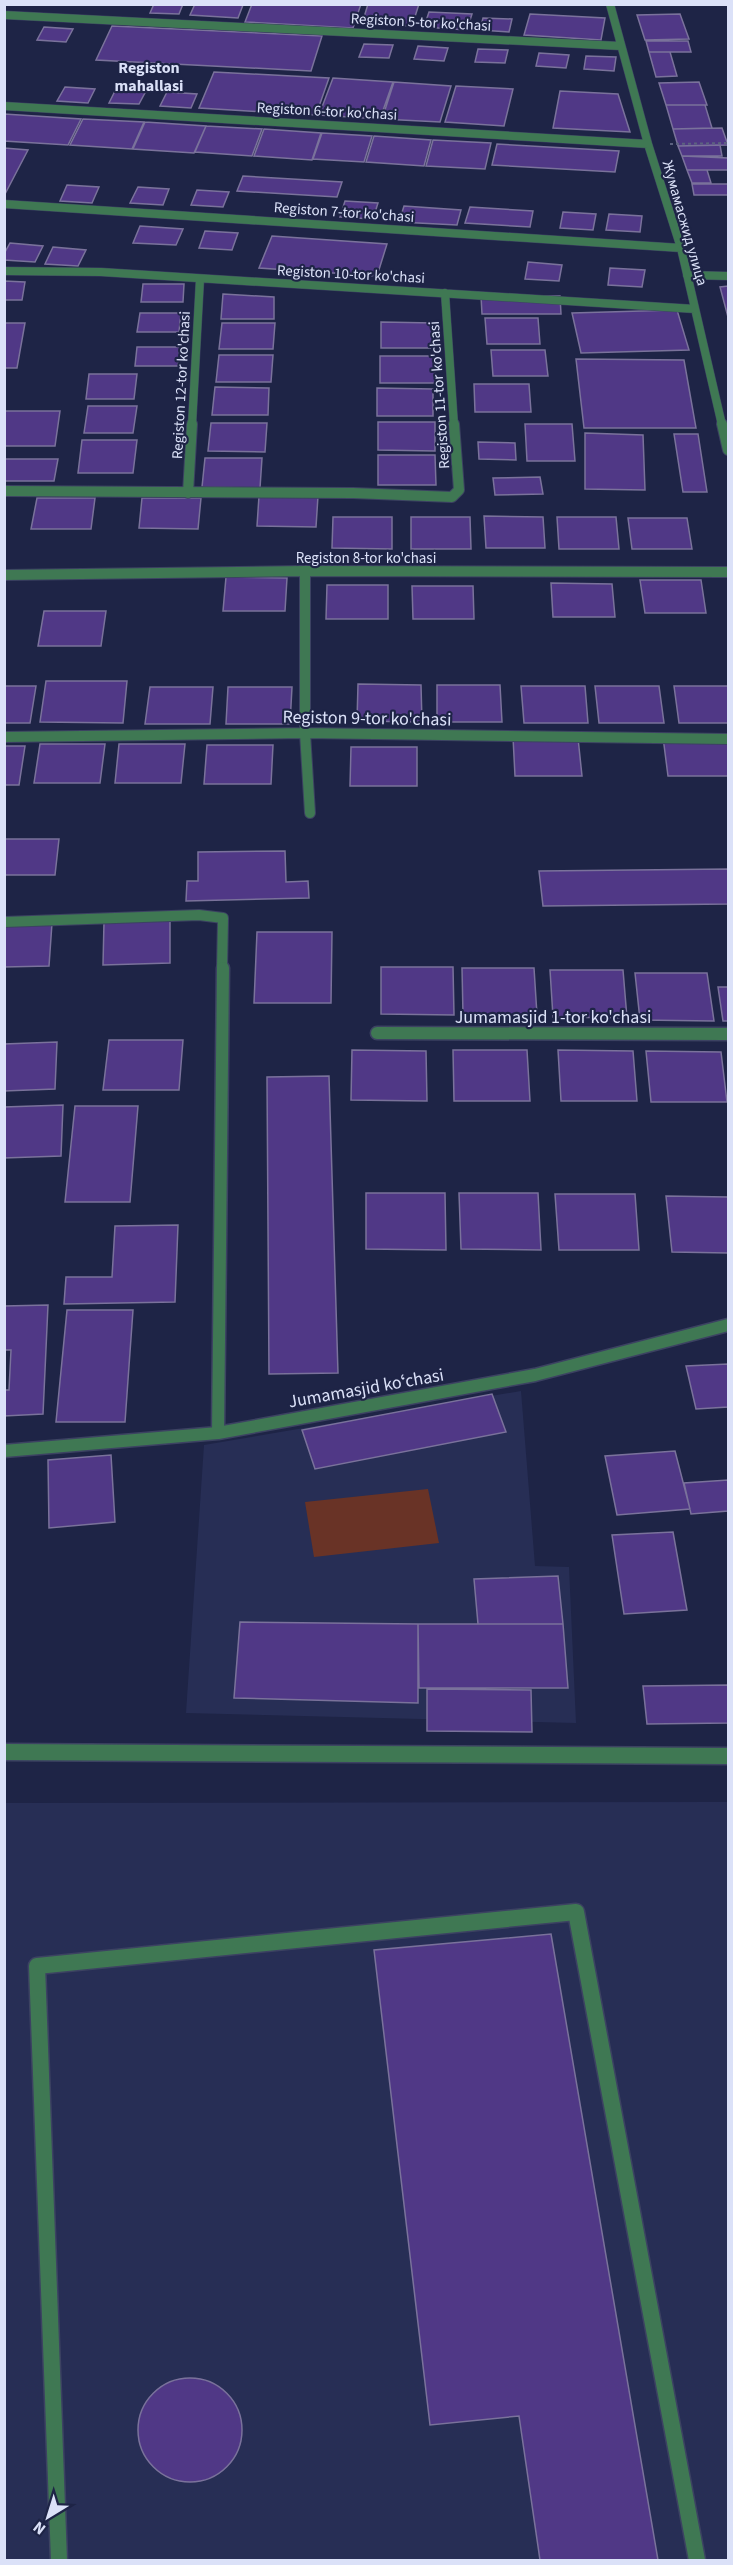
<svg xmlns="http://www.w3.org/2000/svg" width="733" height="2565" font-family="'Source Sans 3',sans-serif">
<rect width="100%" height="100%" fill="#1e2446"/>
<path fill="#272e55" d="M521,1391L535,1566L569,1567L576,1723L186,1713L204,1445Z
M728,1802V2560H5L4,1803Z"/>
<path fill="#693326" d="M428,1489L439,1543L314,1557L305,1502Z"/>
<path fill="#503886" stroke="#7a729b" stroke-width="1.5" d="M154,4H183L179,14L150,13Z
M195,4H232L243,5L238,18L190,15Z
M252,4H361L353,28L245,22Z
M368,4H419L412,26L362,24Z
M429,12L472,14L467,30L424,27Z
M530,14L605,18L601,40L524,35Z
M680,14L689,39L645,40L637,15Z
M483,18L512,19L509,32L480,30Z
M112,26L322,36L311,71L96,60Z
M44,27L73,29L66,42L37,40Z
M646,41H688L691,52H649Z
M364,44L393,45L389,58L359,57Z
M418,46L448,48L444,61L414,59Z
M478,49L508,50L505,63L475,62Z
M649,52H670L677,76L656,77Z
M539,53L569,55L566,68L536,66Z
M586,56L616,57L614,71L584,69Z
M214,72L329,78L316,115L199,108Z
M333,78L393,82L380,119L319,115Z
M394,82L451,86L440,122L382,119Z
M699,82L707,105H666L659,83Z
M456,86L513,89L504,126L445,122Z
M65,87L95,89L88,103L57,101Z
M116,89L146,91L139,104L109,103Z
M560,91L618,94L630,132L553,128Z
M167,92L197,94L191,108L160,106Z
M666,105H705L712,128L673,129Z
M4,114L81,119L68,145L4,141Z
M83,119L144,122L132,149L70,145Z
M145,122L206,126L194,153L133,149Z
M206,126L262,129L252,156L195,152Z
M722,128L728,145L678,146L673,129Z
M264,129L321,133L312,160L254,156Z
M322,133L372,136L364,162L313,159Z
M374,136L431,140L424,166L366,162Z
M433,140L491,143L485,169L426,166Z
M497,144L619,151L615,172L492,165Z
M720,145L722,156H682L678,146Z
M4,148L28,150L5,194H4Z
M682,156L728,158V170H687Z
M687,170H707L711,183H692Z
M243,176L342,182L337,197L237,191Z
M692,184H728V195H694Z
M67,185L99,187L92,203L60,201Z
M138,187L169,189L163,205L130,203Z
M197,190L229,192L223,207L191,205Z
M345,201L378,203L373,219L340,217Z
M404,206L461,210L457,225L399,222Z
M470,207L533,211L530,227L465,223Z
M563,212L596,214L593,230L560,228Z
M609,214L642,216L640,232L606,230Z
M140,226L183,229L176,245L133,243Z
M205,231L238,233L232,250L199,248Z
M272,236L387,244L377,276L259,268Z
M10,243L43,246L35,262L4,260V254Z
M53,247L86,250L78,266L45,264Z
M528,262L562,265L559,281L525,279Z
M610,268L645,270L642,287L608,285Z
M4,281L25,282L22,300H4Z
M143,284H184L183,302H141Z
M728,286V317L720,287Z
M223,294L274,297V319H221Z
M481,296H560L561,314H482Z
M677,310L689,350L581,353L572,313Z
M140,313H181L179,332H137Z
M485,318H538L540,344H487Z
M381,322L434,323V348H381Z
M4,323H25L17,368H4Z
M222,323H275L273,349H219Z
M137,347H180L178,366H135Z
M491,350H545L548,376H493Z
M219,355H273L271,382H216Z
M380,356H434L435,383H380Z
M576,359L684,360L696,428H584Z
M89,374H137L134,399H86Z
M474,384H529L531,412H475Z
M215,387L269,388L268,415H212Z
M377,388L433,389V416H377Z
M88,406H137L133,433H84Z
M4,411H60L55,446H4Z
M378,422H435V451L378,450Z
M211,423H267L265,452L208,451Z
M525,424H572L575,461H527Z
M585,433L643,435L645,490L585,489Z
M674,434H698L707,492H683Z
M82,440H137L133,473H78Z
M478,442L515,443L516,460L479,459Z
M378,455H435L436,485H378Z
M205,458H262L260,488L202,487Z
M4,459H58L54,481H4Z
M540,477L543,494L495,495L493,478Z
M259,496H318L316,527L257,526Z
M37,498H95L91,529H31Z
M142,498H201L198,529L139,528Z
M484,516L543,517L545,548H486Z
M333,517H392V549L332,548Z
M411,517H470L471,549H411Z
M557,517H616L619,549H559Z
M628,518H687L692,549H632Z
M226,577L287,578L285,611H223Z
M640,580H701L706,613H645Z
M551,583L612,584L615,617H553Z
M327,585H388V619H326Z
M412,586H473L474,619H413Z
M44,611H106L101,646H38Z
M46,681H127L123,723L40,722Z
M358,684L421,685L422,722L357,721Z
M437,685H500L502,722H437Z
M4,686H36L30,723H4Z
M521,686H585L588,723H524Z
M595,686H659L664,723H599Z
M674,686H728V723H679Z
M150,687H213L210,724H145Z
M228,687H292L290,724H226Z
M513,737L578,738L582,776H515Z
M663,737H728V776H668Z
M40,744H105L100,783H34Z
M119,744H185L181,783H115Z
M207,745H273L271,784H204Z
M4,746H25L19,785H4Z
M351,747H417V786H350Z
M4,839H59L55,875H4Z
M285,851L286,882L308,881L309,898L186,901L187,881H198V852Z
M728,869V904L543,906L539,871Z
M170,920V963L103,965L104,922Z
M52,923L49,966L4,967V925Z
M257,932H332L331,1003H254Z
M381,967H453L454,1015L381,1014Z
M462,968H534L537,1015H463Z
M550,970H623L627,1018L553,1017Z
M635,973H707L714,1021L640,1020Z
M718,987H728V1021H723Z
M109,1040H183L179,1090H103Z
M57,1042L55,1089L4,1091V1044Z
M352,1050L426,1051L427,1101L351,1100Z
M453,1050H527L530,1101H454Z
M558,1050L633,1051L637,1101H561Z
M646,1051L721,1052L727,1102H651Z
M329,1076L338,1373L269,1374L267,1077Z
M63,1105L61,1156L4,1158V1107Z
M75,1106H138L130,1202H65Z
M366,1193H445L446,1250L366,1249Z
M459,1193H538L541,1250L461,1249Z
M555,1194H635L639,1250H559Z
M666,1196L728,1197V1253L672,1252Z
M178,1225L175,1302L64,1304L66,1277H112L115,1226Z
M48,1305L43,1414L4,1416V1390H9L11,1350H4V1306Z
M67,1310H133L125,1422H56Z
M728,1364V1407L696,1409L686,1366Z
M492,1394L506,1432L315,1469L302,1430Z
M675,1451L690,1509L617,1515L605,1456Z
M111,1455L115,1522L49,1528L48,1460Z
M728,1480V1511L691,1514L684,1483Z
M673,1532L687,1610L624,1614L612,1535Z
M558,1576L563,1624H478L474,1579Z
M240,1622L418,1624V1703L234,1698Z
M418,1624H563L568,1688H419Z
M728,1685V1723L647,1724L643,1686Z
M427,1689L531,1690L532,1732L427,1731Z
M551,1934L658,2560H540L519,2416L430,2425L374,1950Z
M138 2430a52 52 0 1 1 104 0a52 52 0 1 1-104 0Z"/>
<g fill="none" stroke-linecap="round" stroke-linejoin="round">
<g stroke="#3c4262" stroke-width="19">
<path id="lane" d="M4,1752L728,1756
M59,2560L37,1966L576,1912L697,2560"/>
</g>
<g stroke="#3c4262" stroke-width="9">
<path id="street-far2" d="M610,4L648,144L681,248L722,425
M4,15L620,46
M4,106L648,144
M4,204L681,248
M4,271L101,272L695,309
M687,275L728,276
M445,293L454,425
M192,425L200,279"/>
</g>
<g stroke="#3c4262" stroke-width="12">
<path id="street-far1" d="M722,424L728,450
M4,491L353,493L452,497L459,490L454,424
M188,493L192,424
M305,571V733L310,813
M4,575L305,571L728,572
M4,737L305,733L728,739
M4,922L199,915L223,918L222,970"/>
</g>
<g stroke="#3c4262" stroke-width="15">
<path id="street" d="M377,1033L728,1034
M218,1433L223,968
M4,1451L218,1433L535,1375L728,1325"/>
</g>
<path stroke="#5c6280" stroke-width="2" stroke-dasharray="3 3" stroke-linecap="butt" d="M670,144L728,143"/>
<use href="#lane" stroke="#3f7853" stroke-width="16"/>
<use href="#street-far2" stroke="#3f7853" stroke-width="8"/>
<use href="#street-far1" stroke="#3f7853" stroke-width="10"/>
<use href="#street" stroke="#3f7853" stroke-width="12"/>
</g>
<g text-anchor="middle" stroke-width="4.5" stroke-linejoin="round" paint-order="stroke">
<g font-size="15" fill="#dbe1f8" stroke="#1e2446">
<text transform="translate(421 22) rotate(3)" y="5">Registon 5-tor ko'chasi</text>
<text transform="translate(327 111) rotate(3)" y="5">Registon 6-tor ko'chasi</text>
<text transform="translate(344 212) rotate(4)" y="5">Registon 7-tor ko'chasi</text>
<text transform="translate(685 223) rotate(74)" y="5">Жумамасжид улица</text>
<text transform="translate(351 274) rotate(3)" y="5">Registon 10-tor ko'chasi</text>
<text transform="translate(181 385) rotate(-87)" y="5">Registon 12-tor ko'chasi</text>
<text transform="translate(439 395) rotate(-94)" y="5">Registon 11-tor ko'chasi</text>
<text x="366" y="563">Registon 8-tor ko'chasi</text>
</g>
<g font-size="16" font-weight="bold" fill="#dbe1f8" stroke="#1e2446">
<text x="149" y="73">Registon<tspan x="149" dy="18">mahallasi</tspan></text>
</g>
<g font-size="18" fill="#dbe1f8" stroke="#1e2446">
<text transform="translate(367 718) rotate(1)" y="6">Registon 9-tor ko'chasi</text>
<text x="553" y="1023">Jumamasjid 1-tor ko'chasi</text>
<text transform="translate(366 1388) rotate(-10)" y="6">Jumamasjid koʻchasi</text>
</g>
</g>
<rect width="733" height="2565" fill="none" stroke="#dbe1f8" stroke-width="12"/>
<g transform="translate(48 2517) rotate(218)" stroke="#1e2446" stroke-width="4.5" paint-order="stroke">
<path d="M0-4.5L10 22L0 15L-10 22Z" fill="#dbe1f8"/>
<text y="-9" font-size="16" font-weight="bold" text-anchor="middle" fill="#dbe1f8">N</text>
</g>
</svg>
